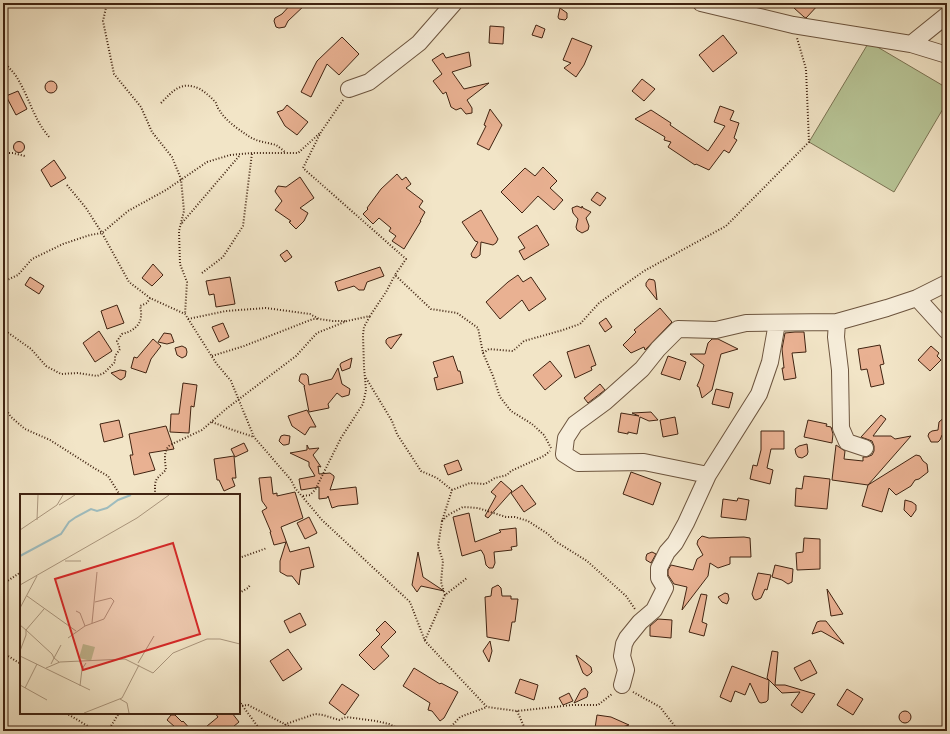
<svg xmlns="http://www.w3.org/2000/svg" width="950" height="734" font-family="'IM FELL Great Primer',serif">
<rect width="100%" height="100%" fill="#f2e5c7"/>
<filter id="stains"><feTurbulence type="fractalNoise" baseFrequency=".005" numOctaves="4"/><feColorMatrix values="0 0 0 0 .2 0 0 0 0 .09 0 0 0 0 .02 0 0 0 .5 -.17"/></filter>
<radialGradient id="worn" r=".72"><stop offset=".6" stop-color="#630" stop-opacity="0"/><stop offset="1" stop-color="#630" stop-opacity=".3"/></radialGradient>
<path fill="#b8c597" stroke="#7c7454" d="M869,42L947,88V102L894,192L809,142Z"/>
<path fill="#e9b192" stroke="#402311" d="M292,3H307L288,21L285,27L279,28L276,27L274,21L275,18L282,14Z
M799,3H820L806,18L804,17L794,8Z
M560,8L567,13V18L565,20L559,19L558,17Z
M536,25L545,29L542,38L532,35Z
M490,26L504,27L503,44L489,43Z
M723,35L737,53L713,72L699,55Z
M342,37L359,54L339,75L327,64L311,97L301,92L317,61Z
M572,38L592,46L584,65L576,77L564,68L571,63L563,60Z
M469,52L471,66L452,72L464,89L489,83L467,100L472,108V113L466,114L461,108L456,110L451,107L446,92L443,94L433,81L442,74L432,60L443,53L446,58Z
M642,79L655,89L644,101L632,91Z
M45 87a6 6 0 1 1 12 0a6 6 0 1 1-12 0Z
M18,91L27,109L16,115L6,96Z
M287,105L308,122L297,135L285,126L277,112L283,110Z
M720,106L734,111L730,120L739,123L734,138L737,140L729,153L724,150L709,170L696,164L695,165L668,147L671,142L664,140L665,137L635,119L651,110L671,123L670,125L708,151L725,126L714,122Z
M490,109L502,125L489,150L477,144L486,126L484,125Z
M13.5 147a5.5 5.5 0 1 1 11 0a5.5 5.5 0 1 1-11 0Z
M54,160L66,178L51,187L41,170Z
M543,167L557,181L550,188L563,200L554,210L538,196L522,213L501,192L525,168L535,176Z
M397,174L402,180L406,177L411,184L406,188L423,201L419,207L425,212L420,221H421L404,249L392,241L396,236L389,231L391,228L379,218L373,224L363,214L368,209L367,208L381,189Z
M300,177L314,198L300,208L308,213L304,221L296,229L289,222L291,221L275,210L282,201L276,193L275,191L278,186L286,187Z
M597,192L606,198L600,206L591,200Z
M577,206L582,208V206L583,208L591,212L586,218L589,226L588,230L582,233L577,230L576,227L578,219L573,213L572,208Z
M481,210L498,239L496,243L493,245L481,242L480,255L476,258L472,257L471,254L478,242L475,241L462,222Z
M537,225L549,245L524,260L519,251L525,248L518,237Z
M287,250L292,257L285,262L280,255Z
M153,264L163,275L152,286L142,278Z
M380,267L384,276L367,282L364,290H359L354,286L338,291L335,282Z
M518,275L523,282L531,277L546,299L529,311L522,300L500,319L486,302L508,282Z
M30,277L44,286L39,294L25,285Z
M230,277L235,304L216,307L214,294L209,295L206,281Z
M649,279L654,280L655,282L657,300L646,286V283Z
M117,305L124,323L107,329L101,311Z
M660,308L672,322L645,350L644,347L631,353L623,345L636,332L634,330Z
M606,318L612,327L605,332L599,323Z
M223,323L229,337L219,342L212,327Z
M99,331L112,351L95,362L83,343Z
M795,332H804L806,352L792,353L796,378L784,380L782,368H784L782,349L785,333Z
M164,333L171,334L174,342L167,344L158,342Z
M402,334L391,349L386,343V340L388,338Z
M153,339L161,346L151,359L146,373L131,368L134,357L137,358Z
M712,339H718L738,349L721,354L712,390L702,398L699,387L697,386L700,379L704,365L690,354H705L708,343Z
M589,345L596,365L591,367L592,370L575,378L567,352Z
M880,345L884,364L880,365L884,384L871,387L867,369L861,370L858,349Z
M182,346L186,348L187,352L186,356L182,358L177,355L175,348Z
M931,346L939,353L937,356L941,360L930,371L918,360Z
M453,356L458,371H460L463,383L437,390L434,378L438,377L433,362Z
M668,356L686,362L680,380L661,374Z
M352,358L350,368L342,371L340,365L341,363Z
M550,361L562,376L545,390L533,375Z
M338,368L342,384L350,389L349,395L342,397L337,393L328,404L329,408L309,412L304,386H305L299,381L300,376L301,374H306L308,376L309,385L332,379Z
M120,370L126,371L125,377L121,380L119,379L111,373Z
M183,383L197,385L194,407L191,406L189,433L170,432L171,414H179Z
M600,384L605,390L588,403L584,398Z
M716,389L733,393L729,408L712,404Z
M307,410L316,427H310L305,435L292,426L288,416Z
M651,412L658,420L649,421L640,417L637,434L628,432V434L618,432L621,413L639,416L632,413Z
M881,415L886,419L873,436H891L895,439L911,436L868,485L832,480L836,445L845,451L844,459L863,461V457H867L872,455L874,451V446L872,441L861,437Z
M947,415V434L942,435L940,440L938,442H931L928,436L929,433L932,431L938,430L939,422Z
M675,417L678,434L663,437L660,420Z
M119,420L123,437L104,442L100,424Z
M808,420L827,424L826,426L831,427L833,434L832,443L804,437Z
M166,426L174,449L149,453L155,470L134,475L130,455H133L129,434Z
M761,431H784V449H771L767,468L773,470L770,484L750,479L753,465L757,466L761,450Z
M284,435L290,436L289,444L285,445H283L279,441L281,436Z
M244,443L248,451L235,457L231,449Z
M807,444L808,452L807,455L802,458L798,457L796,454L795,449L799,446Z
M307,445L309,449L319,448L313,455L321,467L318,466L319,474L330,473L334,476V478L330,490L356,487L358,504L338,506L332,508L328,496L327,498L319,499V487L301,490L299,479L315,476L309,466V462L290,453L307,450Z
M916,455L920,456L923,461L927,464L928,472L919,479L915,480L911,486L896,495L889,488L882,512L862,506L868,485Z
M234,456L236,478H232L235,486L224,491L219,480H217L214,459Z
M458,460L462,470L448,475L444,465Z
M631,472L661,483L653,505L623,494Z
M804,476L830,479L827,509L795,506L796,488L802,489Z
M271,477L273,494L277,493V496L295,492L303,518L281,527L290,552L309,547L314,567L301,570L299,585L292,576H287L280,572V561L286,542L274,545L270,532H271L262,511L267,508L262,501L259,478Z
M501,481L512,491L488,518L485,516L496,496L491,492Z
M522,485L536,504L524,512L511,493Z
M738,498L749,500L746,520L721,517L723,499L737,501Z
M905,500L912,502L916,505V510L911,517L904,510Z
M469,513L475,542L501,532L499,530L516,528L517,546L511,547L512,550L494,552L495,563L493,568H489L486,565L484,555L481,550L462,556L453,517Z
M309,517L317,533L305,539L297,523Z
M702,536L709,538L744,537L750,538L751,557H730V564L718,568L710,563L708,576L682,610L687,587L674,584L668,575V570L671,565L693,570L697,559L703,555L697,544L698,540Z
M804,538L820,539V569L797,570L796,553L803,552Z
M418,552L423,577L444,591L421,586L417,592L412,585Z
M652,552L656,554L651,563L646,560V557L647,554Z
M775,565L793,569L792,582L788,584L782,580L772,577Z
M758,573L771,575L767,590L765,589L761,598L756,600L754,599L752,594Z
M498,585L501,588L502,596H511V599H518L515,622H512L509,641L487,637L485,597L491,596L492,588Z
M827,589L843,614L831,616Z
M725,593L728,594L729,599L727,604L722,602L718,597Z
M701,594L707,595L702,622L707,624L704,636L689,632Z
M300,613L306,625L290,633L284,621Z
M658,619L672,620L671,638L650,636V626Z
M385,621L396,632L381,647L389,656L374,670L359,655L380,634L376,630Z
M820,621H826L844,644L821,631L812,634L817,622Z
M490,641L492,651L489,662L483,651Z
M288,649L302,669L283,681L270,661Z
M772,651L778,652L775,685H785L815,694L802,713L791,705L800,692L782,693L767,678Z
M576,655L591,667L592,672L590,674L587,676L583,673Z
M810,660L817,673L801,681L794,668Z
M732,666L769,680L768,700L766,702L761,703L759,702L750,683L745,695L735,691L731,702L720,697Z
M414,668L440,684L441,683L458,692L444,718L440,721L432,711L428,710L430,703L403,686Z
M520,679L538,685L534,700L515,693Z
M342,684L359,695L345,715L329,703Z
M585,688L588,692L587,697L574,703L581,690Z
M847,689L863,699L853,715L837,705Z
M569,693L573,701L563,705L559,698Z
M899 717a6 6 0 1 1 12 0a6 6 0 1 1-12 0Z
M215,713H232L239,722L228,731H201L218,717Z
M171,715H175L182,722L183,721L192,731H170L175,727L167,720Z
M597,715L611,717L629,725L609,731H602V729L595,728Z"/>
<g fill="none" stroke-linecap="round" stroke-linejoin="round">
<g stroke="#6c543e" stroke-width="18">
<path id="minor" d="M701,3L793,25L911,44L947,55
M911,44L947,15
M349,89L369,82L419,43L454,3
M917,298L947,331
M837,322L836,337L840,370L841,428L847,442L865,448
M708,475L644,462L578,463L564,454L566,438L575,424L605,402L642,369L658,349L678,329L716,330L746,323L837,322L887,308L917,298L947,283
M622,685L626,670L622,656L624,644L627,638L640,622L654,610L665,588L659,578V568L667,552L675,543L686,523L708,475L759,394L770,362L777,323"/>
</g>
<path stroke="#402311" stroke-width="2" stroke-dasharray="1 2" stroke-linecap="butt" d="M107,3L103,21L114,74L141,107L152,132L172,157L181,179L184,211L179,231L180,264L187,282L185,314
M3,59C6,66 12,70 16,76C30,98 33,119 50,138
M343,100L321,132L303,168L406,259L395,275L431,309L457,313L478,328L483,353L493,376L500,397L511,411L532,424L544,435L551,448
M161,103C173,91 181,80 200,89C205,92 212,98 216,103C217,106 218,109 220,111C226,121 238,129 247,135C256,142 266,142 276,145C279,147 283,150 286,153
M3,153H13L25,156
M67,185L86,208L102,233L129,282L150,298L185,314L216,363L231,381L254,437L291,480L295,488L322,520L410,602L425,641L487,707L517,711L572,705H598L612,694
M182,223L240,155
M202,273L223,257L243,226L252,153
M3,282L18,275L32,259L63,244L90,235L102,233L128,211L166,190L207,162L230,155L252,153H298L320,133
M188,319L226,311L266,308L310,314L319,319L333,321H346
M3,329L31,349L46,366L61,374L78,373L97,376L104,373L115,362V356L120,349L117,341L122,334C137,330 144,322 140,306L147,303L150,298
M483,353L489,349L513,351L524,341L563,330L580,324L599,303L644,271L726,226L809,142L806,69L797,38
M212,356L244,346L313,319H318
M366,378L392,421L397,434L421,471L437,478L452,490
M3,405L11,417L25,429L50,440L94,468L108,476L120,495
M3,422L4,429L3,431
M212,422L230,429L254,437
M155,495C155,479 154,481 166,470C165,461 163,451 170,445L202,430L226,409L296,356L317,333L347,321L370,316L386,292L395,275
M303,496L310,495L315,490L341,438L363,404L366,390L364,367L363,335L364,327L370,316
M442,521L448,515L463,507L478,508L506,517H515L528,521L548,534L555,541L587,561L626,596L635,609
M239,558L267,548
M3,584L21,572
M239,593L248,588L250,585
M445,595L441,582L443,561L438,546L442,521L452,490L470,483L485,484L495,478L507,475L511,471L544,456L550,451
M425,640L445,595L467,578
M3,653L21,664
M633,692L660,707L677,729V731
M239,701L261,731
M239,706L248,705L298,731
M517,711L526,731
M66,713L96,731
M3,726L8,731
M108,731L119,713
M278,731L286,724L315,714L323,715L339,720L346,717L376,721L389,724L404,731
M447,731L460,717L487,707"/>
<use href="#minor" stroke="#f7eedb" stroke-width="16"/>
</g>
<g transform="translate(20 494)">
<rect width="220" height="220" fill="#f2e5c7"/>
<path d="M63,150L75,153L71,167L59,164Z" fill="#b8c597"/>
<path fill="none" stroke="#9fbdbf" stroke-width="2" d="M0,62L41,40L49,28L56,23L71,15L77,17L87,14L98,6L111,1"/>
<path fill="none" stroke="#ab977e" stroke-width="1" d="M39,11L55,1M17,26L18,1M0,36L37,11L43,1M45,67H61M0,91L117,24L149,1M7,102L56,137M0,114L17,82M24,115L6,136L32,160L34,164L31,170M56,117L60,119L65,132M72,129L77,78M0,131L6,136V141L0,157M48,144L65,132L84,125L94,107L91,104L75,108M0,162L70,196M39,168L34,164L41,151M118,169L134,142M26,174L40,168L105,165L133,179L153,159L187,145H200L220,150M0,191L27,206M60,192L62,175L66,169M5,194L17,170M100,205L107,209L109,219M64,219L102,204L119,171"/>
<path fill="#d62828" fill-opacity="0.15" stroke="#d62828" stroke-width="2" d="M153,49L180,140L63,176L35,85Z"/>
<rect width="220" height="220" fill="none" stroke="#402311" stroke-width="2"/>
</g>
<rect width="950" height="734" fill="none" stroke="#f2e5c7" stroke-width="16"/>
<rect x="4" y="4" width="942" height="726" fill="none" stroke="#402311" stroke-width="2"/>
<rect x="8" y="8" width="934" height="718" fill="none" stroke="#402311"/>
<rect width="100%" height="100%" filter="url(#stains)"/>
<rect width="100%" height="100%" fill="url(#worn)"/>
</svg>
